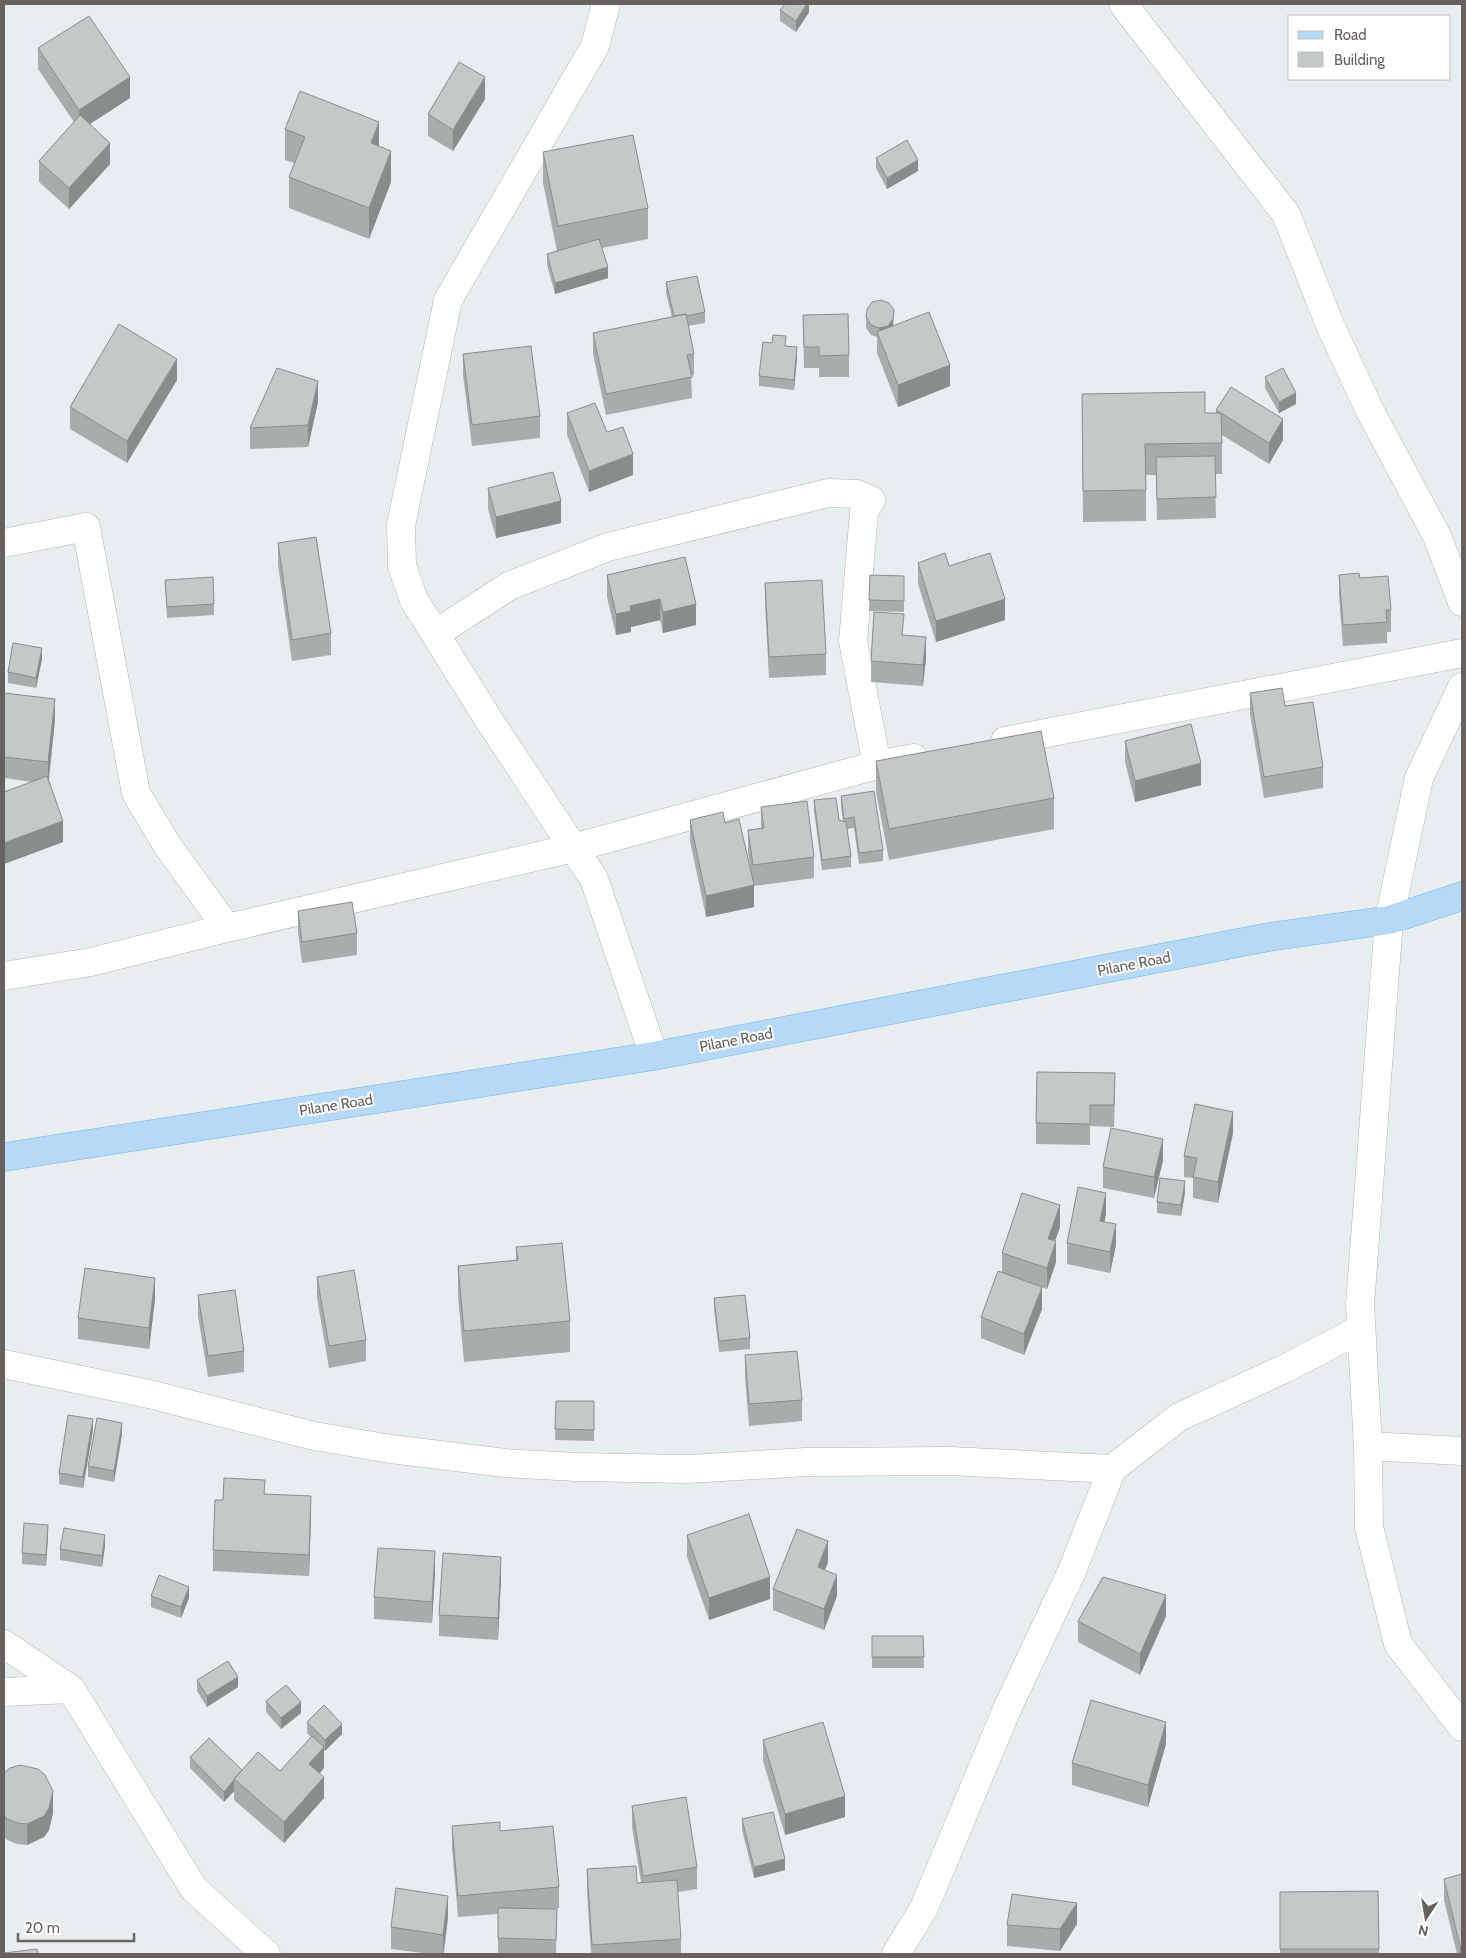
<svg xmlns="http://www.w3.org/2000/svg" width="1466" height="1958" font-family="Cabin,sans-serif">
<rect width="100%" height="100%" fill="#e8edf0"/>
<g fill="none" stroke-linecap="round" stroke-linejoin="round">
<g stroke="#b9b5b3" stroke-width="29">
<path id="minor" d="M606,4L595,46L448,300L401,525L402,566L414,600L487,717L594,879L654,1056
M1123,4L1286,214L1330,325L1370,411L1437,536L1462,602
M4,543L86,527L136,793L167,845L227,928
M435,634L509,586L608,547L828,493L857,494L871,500L864,512L853,641L877,765
M1462,687L1419,778L1389,920L1360,1305L1368,1446L1369,1527L1398,1644L1462,1727
M1005,741L1462,653
M4,976L91,962L227,928L573,848L877,765L914,758
M4,1364L149,1394L314,1436L391,1449L505,1463L576,1467L689,1469L806,1462L950,1461L1112,1469
M1368,1446L1462,1451
M4,1644L71,1689L194,1889L266,1954
M4,1692L71,1689
M896,1954L924,1908L1007,1709L1072,1571L1112,1469L1179,1417L1284,1369L1361,1329"/>
</g>
<g stroke="#6cbae5" stroke-width="29">
<path id="major" d="M4,1157L654,1056L1269,937L1389,920L1462,896"/>
</g>
<use href="#minor" stroke="#fff" stroke-width="28"/>
<use href="#major" stroke="#b6d9f8" stroke-width="28"/>
</g>
<path fill="#a8acad" d="M809,4V12L796,32L780,21V10Z
M38,48L130,98L90,124L110,164L69,209L39,182V161L74,122L38,69Z
M485,99L453,151L428,136V114Z
M285,129L379,146L391,182L369,239L289,208V177L294,163L285,160Z
M543,152L648,208V239L602,248L608,278L555,294L547,265V254L557,251L543,183Z
M876,158L918,171L887,189L876,168Z
M666,282L705,312V323L688,326L694,354V375L691,376L692,398L606,415L593,354V333L672,317L666,293Z
M803,315L849,355V377H819V368H804Z
M866,317L893,325L950,386L898,407L877,353V337L871,335L866,328Z
M786,346L797,358L794,390L759,386V376Z
M463,354L540,416V438L472,446L463,375Z
M1265,377L1296,404L1279,413L1265,388Z
M177,380L127,463L70,429V407Z
M1082,394L1205,413H1216V410L1283,440L1269,464L1222,435V474H1215L1216,518L1157,520L1156,475H1146V521L1083,522Z
M318,402L308,447L250,449V428Z
M567,413L607,432L633,475L589,492L567,435Z
M488,488L561,523L496,538L488,509Z
M278,543L331,633V655L292,661L278,565Z
M685,557L696,625L663,633L660,620L631,627V632L616,635L607,597V575Z
M918,563L949,566L1005,620L936,642L918,584Z
M870,575L904,576V612L869,611Z
M1339,575L1360,578L1391,610V632H1387V643L1343,646L1339,596Z
M165,580L214,604V615L167,618Z
M765,583L826,654V675L769,678L765,604Z
M904,635L926,658L923,686L871,682V661Z
M42,659L36,688L8,683V672Z
M4,693L55,720L49,781L63,842L4,864V792L33,782L4,778Z
M1250,693L1285,706L1323,767V788L1264,798L1250,714Z
M1125,741L1201,785L1135,802L1125,762Z
M876,761L1054,798V829L889,860L876,792Z
M841,796L883,850V861L859,864L854,828L847,829L851,856V867L822,870L814,811V800L839,820L843,821L841,806Z
M761,807L814,857V878L754,886V907L706,917L690,841V820L725,823L751,872L748,852V830L761,829Z
M298,911L357,933V955L302,963L298,932Z
M1115,1095L1114,1127L1090,1126V1145L1036,1144V1123Z
M1233,1133L1218,1203L1193,1198V1178L1184,1177V1156Z
M1163,1160L1154,1198L1103,1188V1167Z
M1185,1192L1181,1216L1157,1213V1202Z
M1106,1214L1104,1221L1116,1245L1110,1273L1067,1264V1243Z
M1060,1227L1055,1241L1056,1262L1047,1289L1034,1285L1042,1309L1024,1355L981,1338V1317L1002,1272V1253Z
M516,1247L570,1321V1352L464,1362L458,1297V1266L516,1260Z
M317,1277L366,1340V1361L329,1368L317,1298Z
M198,1295L244,1351V1372L208,1377L198,1316Z
M714,1298L750,1338V1349L719,1352L714,1309Z
M155,1299L149,1349L78,1339V1318Z
M745,1355L802,1400V1421L749,1426L745,1377Z
M556,1401H594V1441L555,1440Z
M93,1430L83,1488L59,1484V1473Z
M122,1434L114,1482L88,1477V1466Z
M265,1494L311,1517L309,1576L213,1571V1550L223,1500Z
M687,1535L770,1599L709,1620L687,1557Z
M48,1536L46,1566L22,1564V1553Z
M105,1546L102,1567L60,1560V1549Z
M828,1562L825,1570L837,1596L824,1630L773,1610V1589Z
M435,1573L432,1623L374,1619V1597Z
M501,1578L498,1640L439,1636V1615Z
M151,1596L189,1598L181,1618L151,1607Z
M1166,1616L1140,1675L1078,1642V1621Z
M872,1636H923L924,1668H872Z
M197,1680L238,1687L207,1707L197,1691Z
M266,1701L301,1713L281,1729L266,1712Z
M307,1722L342,1734L325,1751L324,1750V1768L320,1773L324,1798L284,1843L234,1800V1791L224,1802L190,1768V1757L242,1770L280,1771L311,1737L307,1733Z
M763,1740L845,1817L785,1835L763,1761Z
M1166,1744L1148,1807L1072,1785V1763Z
M4,1773L53,1813L49,1830L44,1837L27,1845L17,1844L7,1840L4,1836Z
M632,1806L697,1867V1889L678,1892L681,1939V1954H591L587,1891V1869L637,1883L641,1882L632,1827Z
M742,1819L785,1870L754,1878L742,1830Z
M452,1826L500,1831L559,1887V1908L552,1909H557L556,1954H498V1914L458,1917L452,1848Z
M1444,1879L1462,1954H1457L1444,1900Z
M1378,1891L1379,1954H1280V1892Z
M448,1917L444,1954H431L391,1949V1927Z
M1077,1924L1060,1951L1007,1946V1925Z"/>
<path fill="#888c8d" d="M807,4H809V12L796,32V21Z
M130,77V98L79,131V110Z
M485,77V99L453,151V130Z
M379,122V153L371,143Z
M110,143V164L69,209V188Z
M391,151V182L369,239V208Z
M918,160V171L887,189V178Z
M608,267V278L555,294V283Z
M894,310L893,330L879,338V328Z
M797,347V358L794,390V380Z
M177,359V380L127,463V441Z
M950,365V386L898,407V385Z
M318,381V402L308,447V425Z
M1296,393V404L1279,413V402Z
M1283,419V440L1269,464V443Z
M633,454V475L589,492V471Z
M561,501V523L496,538V517Z
M660,599V620L631,627V632L616,635V614L630,606Z
M1005,599V620L936,642V621Z
M696,604V625L663,633V612Z
M926,637V658L923,686V665Z
M42,648V659L36,688V678Z
M55,699V720L48,783V762Z
M1201,763V785L1135,802V781Z
M63,821V842L4,864V843Z
M754,885V907L706,917V896Z
M1233,1112V1133L1218,1203V1182Z
M1163,1139V1160L1154,1198V1177Z
M1185,1181V1192L1181,1216V1205Z
M1106,1193V1214L1100,1242V1221Z
M1060,1205V1227L1048,1260V1239Z
M1116,1224V1245L1110,1273V1252Z
M1056,1241V1262L1047,1289V1268Z
M155,1278V1299L149,1349V1328Z
M1042,1287V1309L1024,1355V1334Z
M93,1419V1430L83,1488V1477Z
M122,1423V1434L114,1482V1471Z
M311,1496V1517L309,1576V1555Z
M48,1525V1536L46,1566V1555Z
M105,1535V1546L102,1567V1556Z
M828,1541V1562L818,1588V1567Z
M435,1551V1573L432,1623V1602Z
M501,1557V1578L498,1640V1618Z
M837,1575V1596L824,1630V1609Z
M770,1577V1599L709,1620V1598Z
M189,1587V1598L181,1618V1607Z
M1166,1595V1616L1140,1675V1654Z
M238,1677V1687L207,1707V1696Z
M301,1702V1713L281,1729V1718Z
M1166,1722V1744L1148,1807V1785Z
M342,1724V1734L325,1751V1740Z
M324,1747V1768L309,1785V1764Z
M324,1777V1798L284,1843V1822Z
M234,1780V1791L224,1802V1792Z
M53,1791V1813L49,1830L44,1837L27,1845V1824Z
M845,1796V1817L785,1835V1814Z
M785,1859V1870L754,1878V1867Z
M448,1896V1917L443,1954V1935Z
M1077,1903V1924L1060,1951V1929Z
M1462,1945V1954H1460V1946Z"/>
<path fill="#c3c8c9" stroke="#888c8d" d="M785,4H807L796,21L780,10Z
M89,16L130,77L79,110L38,48Z
M459,62L485,77L453,130L428,114Z
M300,91L379,122L371,143L391,151L369,208L289,177L305,137L285,129Z
M80,115L110,143L69,188L39,161Z
M633,135L648,208L558,226L543,152Z
M907,140L918,160L887,178L876,158Z
M599,239L608,267L555,283L547,254Z
M697,276L705,312L686,316V314L674,316L666,282Z
M881,300L889,303L894,310L893,319L888,326L879,328L871,325L866,317L867,309L872,302Z
M929,312L950,365L898,385L877,332Z
M686,314L694,354L687,355L692,377L606,394L593,333Z
M848,314L849,355L819,356V347H804L803,315Z
M119,324L177,359L127,441L70,407Z
M773,335L786,336L785,346L797,347L794,380L759,376L763,342L772,343Z
M531,346L540,416L472,425L463,354Z
M277,368L318,381L308,425L250,428Z
M1283,368L1296,393L1279,402L1265,377Z
M1231,387L1283,419L1269,443L1216,410Z
M1205,392V413H1221L1222,443L1145,444L1146,490L1083,491L1082,394Z
M595,403L607,432L623,427L633,454L589,471L567,413Z
M1215,456L1216,497L1157,499L1156,457Z
M553,472L561,501L496,517L488,488Z
M316,537L331,633L292,640L278,543Z
M945,553L949,566L990,553L1005,599L936,621L918,563Z
M685,557L696,604L663,612L660,599L630,606L631,611L616,614L607,575Z
M1359,573L1360,578L1388,576L1391,610H1386L1387,622L1343,625L1339,575Z
M870,575L904,576V601L869,600Z
M213,577L214,604L167,607L165,580Z
M822,580L826,654L769,657L765,583Z
M874,612L904,614L902,635L926,637L923,665L871,661Z
M13,643L42,648L36,678L8,672Z
M1282,688L1285,706L1313,702L1323,767L1264,777L1250,693Z
M4,693L55,699L48,762L4,757Z
M1191,724L1201,763L1135,781L1125,741Z
M1041,731L1054,798L889,829L876,761Z
M47,776L63,821L4,843V792Z
M874,791L883,850L859,853L854,817L844,819L841,796Z
M836,798L839,820L846,822L851,856L822,860L814,800Z
M807,801L814,857L753,865L748,830L764,828L761,807Z
M723,812L725,823L739,819L754,885L706,896L690,820Z
M352,902L357,933L302,942L298,911Z
M1037,1072L1115,1073L1114,1105H1090V1124L1036,1123Z
M1195,1104L1233,1112L1218,1182L1193,1177L1197,1158L1184,1156Z
M1111,1128L1163,1139L1154,1177L1103,1167Z
M1160,1178L1185,1181L1181,1205L1157,1202Z
M1078,1187L1106,1193L1100,1221L1116,1224L1110,1252L1067,1243Z
M1022,1193L1060,1205L1048,1239L1056,1241L1047,1268L1002,1253Z
M562,1243L570,1321L464,1331L458,1266L518,1260L516,1247Z
M85,1268L155,1278L149,1328L78,1318Z
M354,1270L366,1340L329,1346L317,1277Z
M998,1271L1042,1287L1024,1334L981,1317Z
M235,1290L244,1351L208,1356L198,1295Z
M745,1295L750,1338L719,1341L714,1298Z
M797,1351L802,1400L749,1404L745,1355Z
M556,1401H594V1430L555,1429Z
M68,1415L93,1419L83,1477L59,1473Z
M97,1418L122,1423L114,1471L88,1466Z
M224,1478L265,1480L264,1494L311,1496L309,1555L213,1550L215,1500H223Z
M749,1514L770,1577L709,1598L687,1535Z
M24,1523L48,1525L46,1555L22,1553Z
M64,1528L105,1535L102,1556L60,1549Z
M797,1529L828,1541L818,1567L837,1575L824,1609L773,1589Z
M378,1548L435,1551L432,1602L374,1597Z
M443,1553L501,1557L498,1618L439,1615Z
M159,1575L189,1587L181,1607L151,1596Z
M1103,1577L1166,1595L1140,1654L1078,1621Z
M872,1636H923L924,1657H872Z
M228,1661L238,1677L207,1696L197,1680Z
M286,1685L301,1702L281,1718L266,1701Z
M1091,1700L1166,1722L1148,1785L1072,1763Z
M324,1705L342,1724L325,1740L307,1722Z
M823,1722L845,1796L785,1814L763,1740Z
M312,1736L324,1747L309,1764L324,1777L284,1822L234,1779L258,1752L280,1771Z
M209,1738L242,1770L234,1779V1780L224,1792L190,1757Z
M20,1765L38,1769L45,1775L53,1791L49,1808L44,1816L27,1824L17,1823L7,1819L4,1815V1773L10,1768Z
M686,1797L697,1867L643,1876L632,1806Z
M773,1812L785,1859L754,1867L742,1819Z
M500,1822V1831L553,1826L559,1887L458,1896L452,1826Z
M636,1866L637,1883L677,1880L681,1939L592,1945L587,1869Z
M1462,1874V1945L1460,1946L1444,1879Z
M396,1888L448,1896L443,1935L391,1927Z
M1378,1891L1379,1949H1280V1892Z
M1012,1894L1077,1903L1060,1929L1007,1925Z
M498,1908L557,1909L556,1940L498,1938Z
M37,1949L38,1954H4V1953Z"/>
<g text-anchor="middle" stroke-width="4" stroke-linejoin="round" paint-order="stroke">
<g font-size="15" fill="#67615f" stroke="#fff">
<text transform="translate(1134 964) rotate(-11)" y="5">Pilane Road</text>
<text transform="translate(736 1040) rotate(-11)" y="5">Pilane Road</text>
<text transform="translate(336 1105) rotate(-9)" y="5">Pilane Road</text>
</g>
</g>
<rect width="1466" height="1958" fill="none" stroke="#67615f" stroke-width="10"/>
<rect x="1288" y="15" width="162" height="65" fill="#ffffff" stroke="#c2c0bf"/>
<rect x="1298" y="31" width="25" height="8" fill="#b6d9f8" stroke="#c2c0bf"/>
<text x="1334" y="40" font-size="15" fill="#67615f">Road</text>
<rect x="1298" y="52" width="25" height="15" fill="#c3c8c9" stroke="#c2c0bf"/>
<text x="1334" y="65" font-size="15" fill="#67615f">Building</text>
<g transform="translate(1426 1918) rotate(192)" stroke="#ffffff" stroke-width="4" paint-order="stroke">
<path d="M0-4L9 19L0 12L-9 19Z" fill="#67615f"/>
<text y="-8" font-size="14" font-weight="bold" text-anchor="middle" fill="#67615f">N</text>
</g>
<path d="M18 1933v8h116v-8" fill="none" stroke="#67615f" stroke-width="2.5"/>
<text x="25" y="1933" font-size="15" fill="#67615f" stroke="#ffffff" stroke-width="4" paint-order="stroke">20 m</text>
</svg>
